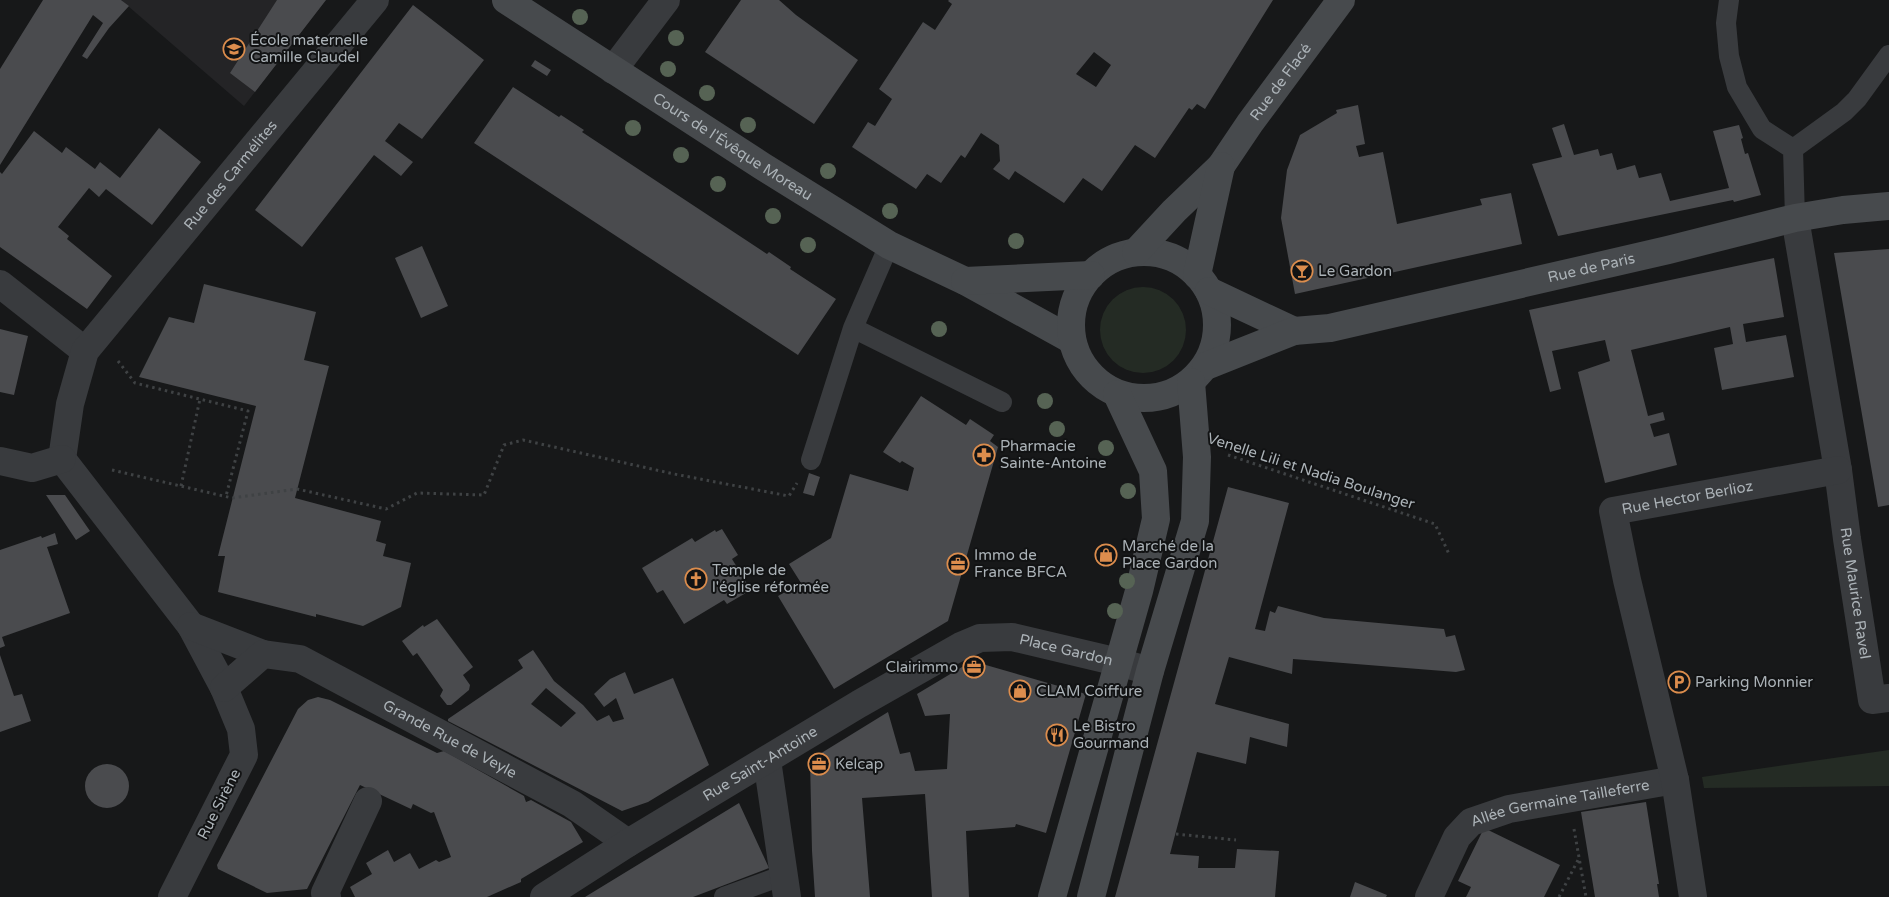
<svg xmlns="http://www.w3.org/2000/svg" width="1889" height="897" font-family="'Varela Round',sans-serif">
<rect width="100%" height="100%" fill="#171819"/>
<path fill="#242426" d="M121,0H326L244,106Z"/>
<path fill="#242b24" d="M1100 330a43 43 0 1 1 86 0a43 43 0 1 1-86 0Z
M1889,750V786L1704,788L1702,777Z"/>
<path fill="#4a4b4e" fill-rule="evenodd" d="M43,0H121L129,6L109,28L87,59L82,56L103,23L93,15L0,165V69Z
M277,0H326L255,92L230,73Z
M741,0H779L796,15L858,60L814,124L705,52Z
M949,0H1273L1205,109L1197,104L1192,110L1189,108L1155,158L1135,145L1102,191L1083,178L1064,203L1015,171L1009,180L993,169L1000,161L999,145L981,133L965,158L961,155L941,183L927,174L916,189L852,147L868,122L875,126L892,99L879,89L923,22L935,30L952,4L948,1ZM1094,52L1111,65L1096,87L1076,74Z
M413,5L484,60L422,139L399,123L385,141L413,162L401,176L374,155L302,247L255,210Z
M535,60L551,70L547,76L531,66Z
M513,87L559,117L561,115L584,130L582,132L767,254L769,252L791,267L790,269L836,299L798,355L474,143Z
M1358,105L1365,144L1356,146L1359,157L1383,152L1397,224L1482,205L1480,199L1511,193L1522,244L1295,294L1281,218L1287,170L1300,135L1337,113L1336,110Z
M1564,124L1574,155L1598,149L1600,156L1612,153L1617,170L1635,165L1639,178L1661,173L1670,201L1729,188L1713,131L1739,125L1743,138L1741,139L1745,154L1748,153L1761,195L1734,202L1733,200L1558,236L1532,164L1562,157L1552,128Z
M159,128L201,162L152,225L106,189L99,197L89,188L58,227L69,236L67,239L112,276L87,309L0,247V172L2,174L34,131L62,153L66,147L95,169L100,162L120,178Z
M422,246L448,306L421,318L395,258Z
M1889,249V505L1878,507L1834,253Z
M1774,258L1784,317L1743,324L1746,342L1786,335L1794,377L1722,390L1714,348L1733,344L1730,327L1631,350L1648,416L1663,412L1665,420L1650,424L1654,437L1669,433L1677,465L1605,483L1578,372L1610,361L1605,340L1552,351L1561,389L1550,392L1529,310Z
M204,284L316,312L304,360L329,366L295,498L381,521L376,541L386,544L383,556L411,563L401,607L363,626L316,614V617L218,592L225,556H218L256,406L139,377L169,317L194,323Z
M0,329L28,336L14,395L0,392Z
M921,396L966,425L970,419L994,435L990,441L998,447L948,621L834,689L778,596L801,583L789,564L831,538L850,474L908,491L914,468L902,461L900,463L883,452Z
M809,473L820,477L814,496L803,493Z
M1228,487L1289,503L1255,629L1265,631L1270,611L1275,613L1278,606L1324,618L1444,629L1446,637L1455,635L1465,670L1456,672L1293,659L1292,674L1229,657L1215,704L1289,724L1287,747L1250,737L1246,764L1197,752L1170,854L1199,856L1198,868H1235L1237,849L1279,851L1275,897H1115Z
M46,495H65L90,531L76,540Z
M722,529L738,555L732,559L751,590L727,604L724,600L684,624L663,590L657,593L642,568L692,538L695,542L715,530L716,532Z
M55,533L58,544L47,547L70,613L2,637L5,646L0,648V550L41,536L42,538Z
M437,619L473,667L463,675L470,685L469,690L451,705H447L440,696L443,690L417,653L413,656L402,641L423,625L424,627Z
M533,650L554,681L583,705L597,721L609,715L613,722L624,719L616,698L604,707L594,694L610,679L625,672L634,694L673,678L709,765L648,802L622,811L448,721V719L523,668L518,660ZM546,688L576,713L561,727L531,704Z
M0,655L14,696L22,694L31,721L0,732Z
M972,661L1086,694L1046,833L1016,824L1015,827L966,831L969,897H932L925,794L862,798L870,897H815L812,851L810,760L888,712L900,754L910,752L915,771L947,769L950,714L925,716L917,694Z
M318,697L330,700L437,753L444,751L448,753L524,796L526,802L531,800L571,822L583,842L521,879V882L487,897H355L350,887L372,874L366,863L388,850L394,862L410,853L419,869L436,860L439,862L451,857L434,812L431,813L413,804L411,809L360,785L307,889L267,893L218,869L217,865L298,709L308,700Z
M85 786a22 22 0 1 1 44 0a22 22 0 1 1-44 0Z
M1646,802L1659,884H1657L1659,897H1595L1581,812Z
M739,803L769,868L693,897H585Z
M1484,828L1560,865L1544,897H1466L1471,887L1458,881Z
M1355,882L1387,895L1386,897H1350Z"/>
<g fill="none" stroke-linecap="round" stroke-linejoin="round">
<path stroke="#3f4244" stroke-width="3" stroke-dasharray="2.5 4" stroke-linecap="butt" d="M118,361L135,383L248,411L226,496
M1228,455L1435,524L1449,554
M112,470L232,498L297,489L386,509L417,493L484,495L504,445L523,440L674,474L789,496L797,483
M181,486L200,399
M1574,829L1586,897
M1176,834L1236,840
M1559,897L1579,858"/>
<path stroke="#393b3e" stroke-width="20" d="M1729,0L1726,23L1729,56L1737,87L1762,129L1793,149
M1793,149L1844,112L1857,99L1889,55
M1793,149L1795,218
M889,245L853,328L1002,402
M811,460L853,328
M724,897L784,875"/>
<g stroke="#393b3e" stroke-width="28">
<path d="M613,70L666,0"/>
<path id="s1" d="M1795,218L1838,470L1847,539L1872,700L1889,698"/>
<path d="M0,284L85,351"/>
<path id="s2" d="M62,459L70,404L85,351L375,0"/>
<path d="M62,459L191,626L224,688L241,729L244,755L172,897"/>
<path d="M0,461L32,468L62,459"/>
<path d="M191,626L263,654"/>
<path id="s3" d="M224,688L263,654L300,659L572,804L628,843"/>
<path d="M767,760L787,897"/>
<path d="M327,897L325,893L368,801"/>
<path id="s4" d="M544,897L628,843L859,704L961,646L980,638L1012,637L1118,662L1150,671"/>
<path id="s5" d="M1429,897L1457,837L1471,822L1509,809L1675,780"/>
<path id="s6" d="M1693,897L1675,780L1627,580L1613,511L1838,470"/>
</g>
<g stroke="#474a4d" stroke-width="28">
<path id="s7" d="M506,0L762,166L889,245L965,281L1072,340"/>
<circle cx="1144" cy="325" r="73"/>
<path id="s8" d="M1136,252L1174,211L1221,166L1250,123L1341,0"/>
<path d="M1197,275L1221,166"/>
<path d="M965,281L1091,275"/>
<path d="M1209,291L1294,331"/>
<path id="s9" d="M1206,366L1294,331L1330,328L1668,250L1795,218L1843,210L1889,206"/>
<path d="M1052,897L1139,591L1156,519L1153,471L1117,394"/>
<path d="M1091,897L1150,671L1195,521L1197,457L1191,382"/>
</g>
</g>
<g fill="#566354">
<circle cx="580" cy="17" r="8"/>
<circle cx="676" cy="38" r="8"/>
<circle cx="668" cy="69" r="8"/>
<circle cx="707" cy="93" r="8"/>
<circle cx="748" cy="125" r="8"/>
<circle cx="633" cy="128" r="8"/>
<circle cx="681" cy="155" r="8"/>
<circle cx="828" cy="171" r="8"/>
<circle cx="718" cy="184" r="8"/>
<circle cx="890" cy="211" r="8"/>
<circle cx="773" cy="216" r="8"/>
<circle cx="1016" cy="241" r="8"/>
<circle cx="808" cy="245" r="8"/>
<circle cx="939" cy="329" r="8"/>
<circle cx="1045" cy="401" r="8"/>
<circle cx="1057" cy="429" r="8"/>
<circle cx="1106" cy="448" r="8"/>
<circle cx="1128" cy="491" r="8"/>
<circle cx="1127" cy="581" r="8"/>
<circle cx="1115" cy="611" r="8"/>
</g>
<defs>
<g id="school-ring" transform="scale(1.125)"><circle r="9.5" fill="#121314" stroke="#dc8d4d" stroke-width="1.5"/><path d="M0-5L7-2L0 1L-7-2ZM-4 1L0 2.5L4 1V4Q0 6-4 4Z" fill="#dc8d4d"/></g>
<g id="bar-ring" transform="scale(1.125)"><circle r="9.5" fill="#121314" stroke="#dc8d4d" stroke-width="1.5"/><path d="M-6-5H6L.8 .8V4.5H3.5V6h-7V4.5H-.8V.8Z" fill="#dc8d4d"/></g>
<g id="pharmacy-ring" transform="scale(1.125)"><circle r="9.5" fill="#121314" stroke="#dc8d4d" stroke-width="1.5"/><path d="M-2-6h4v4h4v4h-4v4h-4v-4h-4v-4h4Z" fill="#dc8d4d"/></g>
<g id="shop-ring" transform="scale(1.125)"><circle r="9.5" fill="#121314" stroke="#dc8d4d" stroke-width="1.5"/><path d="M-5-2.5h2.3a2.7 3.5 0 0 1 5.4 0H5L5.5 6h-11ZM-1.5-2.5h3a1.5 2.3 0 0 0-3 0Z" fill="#dc8d4d"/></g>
<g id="office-ring" transform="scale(1.125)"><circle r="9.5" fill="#121314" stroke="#dc8d4d" stroke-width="1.5"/><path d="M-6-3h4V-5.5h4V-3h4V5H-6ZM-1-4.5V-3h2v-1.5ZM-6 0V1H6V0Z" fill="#dc8d4d"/></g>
<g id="church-ring" transform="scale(1.125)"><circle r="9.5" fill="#121314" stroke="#dc8d4d" stroke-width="1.5"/><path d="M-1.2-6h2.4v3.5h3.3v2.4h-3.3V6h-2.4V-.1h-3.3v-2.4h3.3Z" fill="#dc8d4d"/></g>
<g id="parking-ring" transform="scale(1.125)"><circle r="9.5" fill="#121314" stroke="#dc8d4d" stroke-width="1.5"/><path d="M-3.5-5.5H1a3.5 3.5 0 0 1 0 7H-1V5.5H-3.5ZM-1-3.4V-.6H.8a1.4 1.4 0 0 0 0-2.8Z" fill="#dc8d4d"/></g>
<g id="restaurant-ring" transform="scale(1.125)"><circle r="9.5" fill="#121314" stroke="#dc8d4d" stroke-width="1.5"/><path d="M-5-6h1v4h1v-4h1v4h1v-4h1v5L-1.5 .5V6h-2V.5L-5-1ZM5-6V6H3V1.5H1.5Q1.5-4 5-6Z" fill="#dc8d4d"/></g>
</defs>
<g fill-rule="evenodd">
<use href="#school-ring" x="234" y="49"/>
<use href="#bar-ring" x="1302" y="271"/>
<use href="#pharmacy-ring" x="984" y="455"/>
<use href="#shop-ring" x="1106" y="555"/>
<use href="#office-ring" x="958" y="564"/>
<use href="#church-ring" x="696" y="579"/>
<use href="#office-ring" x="974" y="667"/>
<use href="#parking-ring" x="1679" y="682"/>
<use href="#shop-ring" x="1020" y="691"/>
<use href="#restaurant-ring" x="1057" y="735"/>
<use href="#office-ring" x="819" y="764"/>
</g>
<g text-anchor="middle" stroke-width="4" stroke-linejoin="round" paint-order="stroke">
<g font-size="15" fill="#abb2b7" stroke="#121314" text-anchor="start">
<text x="250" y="45">École maternelle<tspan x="250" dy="17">Camille Claudel</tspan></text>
<text x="1318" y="276">Le Gardon</text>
<text x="1000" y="451">Pharmacie<tspan x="1000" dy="17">Sainte-Antoine</tspan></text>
<text x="1122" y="551">Marché de la<tspan x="1122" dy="17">Place Gardon</tspan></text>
<text x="974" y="560">Immo de<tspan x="974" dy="17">France BFCA</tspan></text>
<text x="712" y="575">Temple de<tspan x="712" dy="17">l'église réformée</tspan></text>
<text x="958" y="672" text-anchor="end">Clairimmo</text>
<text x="1695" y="687">Parking Monnier</text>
<text x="1036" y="696">CLAM Coiffure</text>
<text x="1073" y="731">Le Bistro<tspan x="1073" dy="17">Gourmand</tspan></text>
<text x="835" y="769">Kelcap</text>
</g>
<g font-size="15" fill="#abb2b7" stroke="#121314">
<text dy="5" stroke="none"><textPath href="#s8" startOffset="224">Rue de Flacé</textPath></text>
<text dy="5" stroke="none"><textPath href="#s7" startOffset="270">Cours de l'Évêque Moreau</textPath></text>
<text dy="5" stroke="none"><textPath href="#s2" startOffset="339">Rue des Carmélites</textPath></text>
<text dy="5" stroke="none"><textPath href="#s9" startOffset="399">Rue de Paris</textPath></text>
<text transform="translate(1311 471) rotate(18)" y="5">Venelle Lili et Nadia Boulanger</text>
<text dy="5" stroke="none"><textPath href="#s6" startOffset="470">Rue Hector Berlioz</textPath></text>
<text dy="5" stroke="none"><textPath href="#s1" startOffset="380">Rue Maurice Ravel</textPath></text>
<text dy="5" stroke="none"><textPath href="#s4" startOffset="595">Place Gardon</textPath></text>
<text dy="5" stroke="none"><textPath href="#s3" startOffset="259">Grande Rue de Veyle</textPath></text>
<text dy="5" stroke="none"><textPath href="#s4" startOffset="254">Rue Saint-Antoine</textPath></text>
<text transform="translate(219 804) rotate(-63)" y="5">Rue Sirène</text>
<text dy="5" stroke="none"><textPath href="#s5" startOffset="178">Allée Germaine Tailleferre</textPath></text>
</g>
</g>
</svg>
